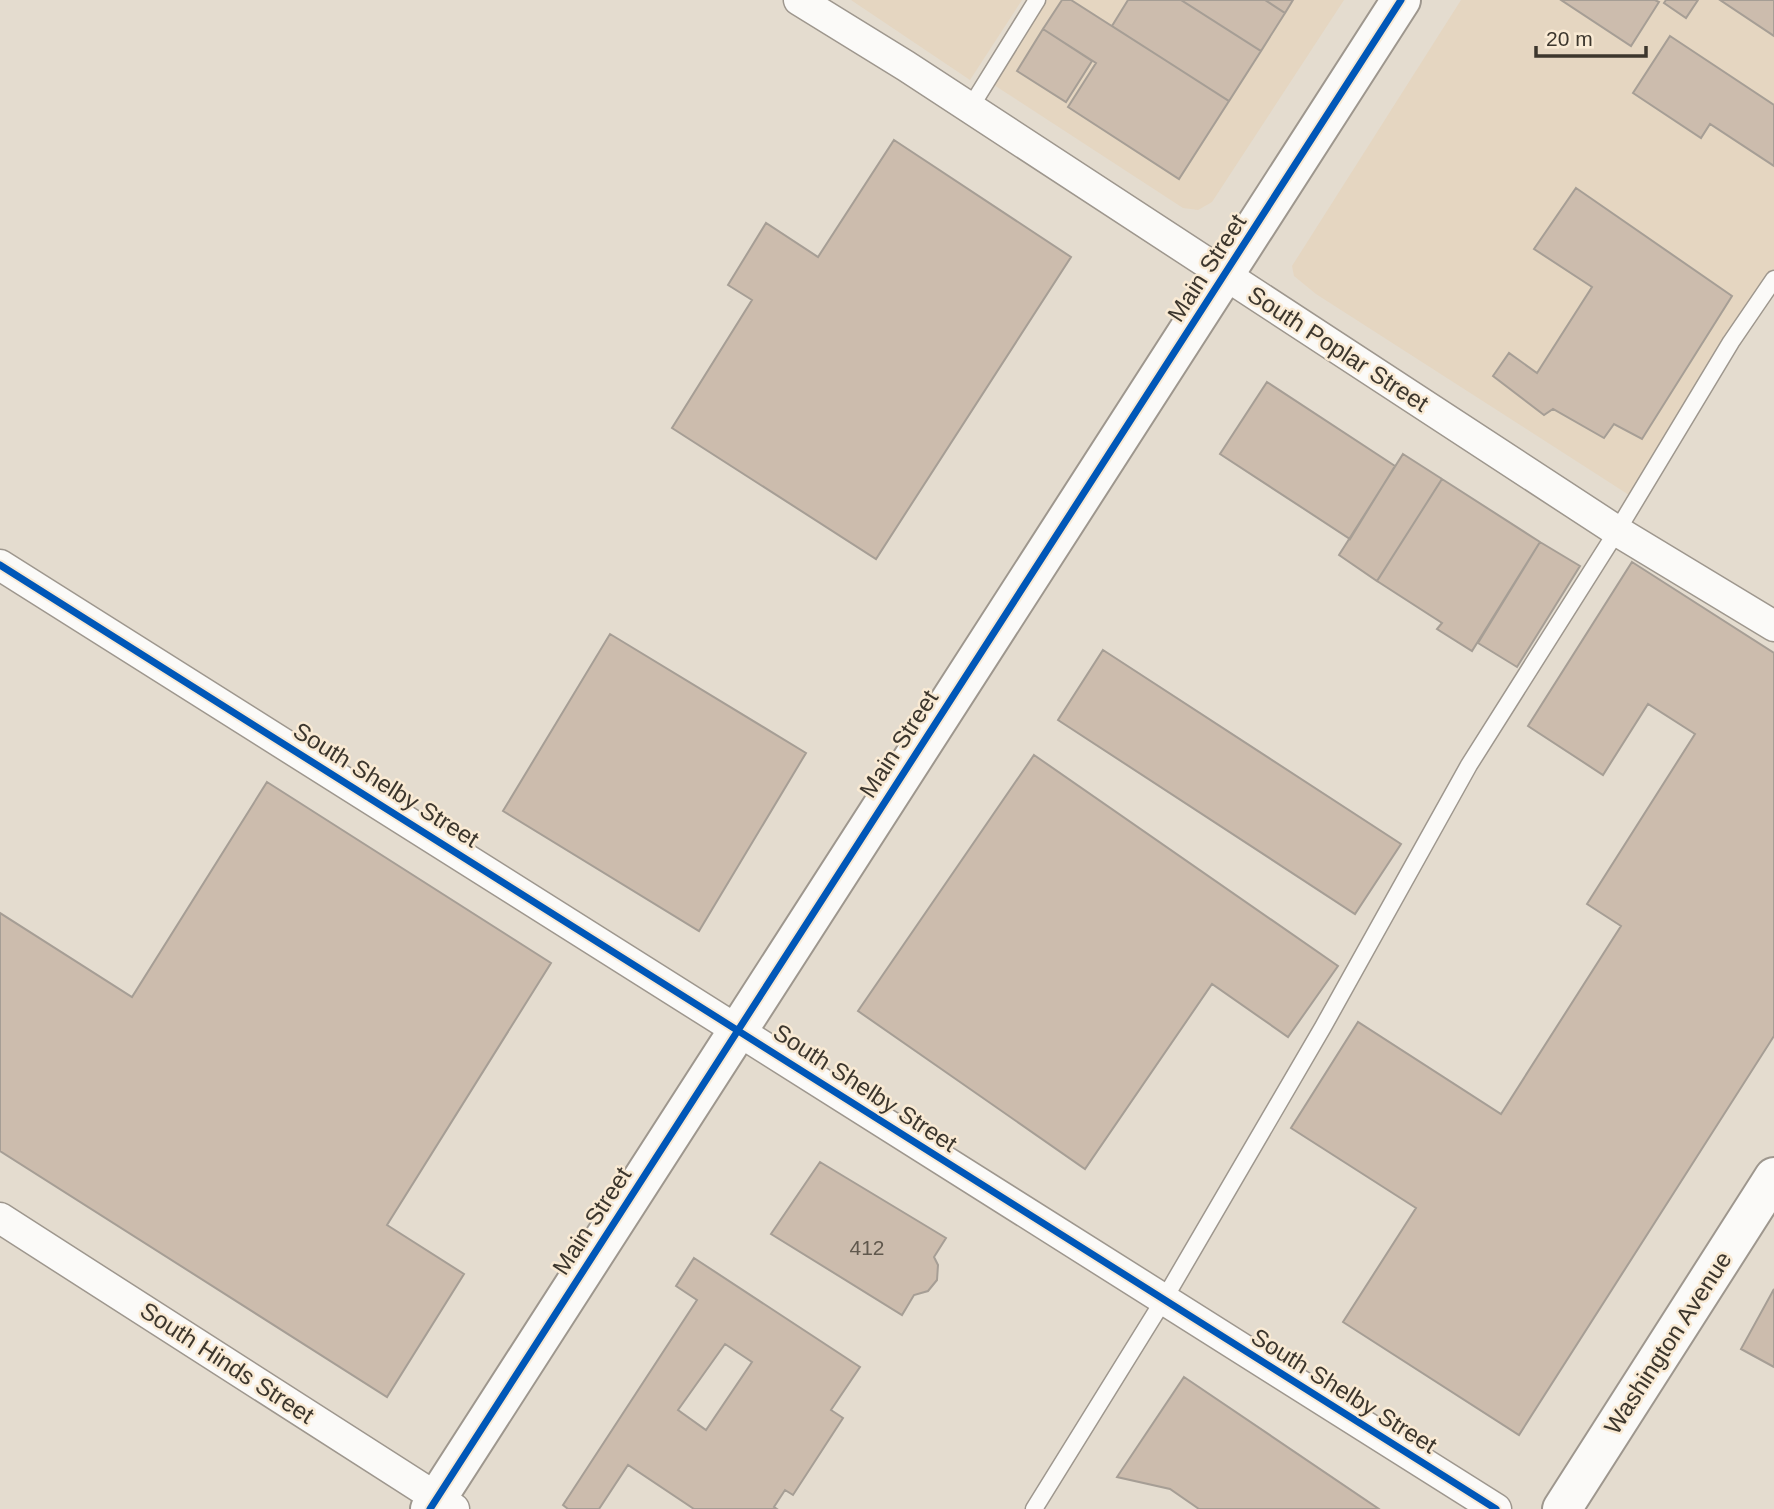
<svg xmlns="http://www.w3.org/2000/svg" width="1774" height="1509" font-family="Helvetica,sans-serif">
<rect width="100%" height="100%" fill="#e4dccf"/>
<path fill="#e5d6c1" d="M851,0H1022L970,80Z
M1047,0H1344L1212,202L1198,210L1183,208L994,85Z
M1461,0H1774V268L1629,495L1316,294L1294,276L1292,266Z"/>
<path fill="#ccbcad" stroke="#a69e95" stroke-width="2" fill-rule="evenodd" d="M1062,0H1071L1229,101L1179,179L1068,107L1096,63L1043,29Z
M1128,0H1181L1261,51L1229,101L1112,26Z
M1181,0H1265L1285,13L1261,51Z
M1265,0H1293L1285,13Z
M1561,0H1655L1659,2L1631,46Z
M1666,0H1698L1686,18L1664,3Z
M1720,0H1774V36Z
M1043,29L1092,61L1066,102L1017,71Z
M1670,36L1774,105V166L1710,124L1701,138L1633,93Z
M894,140L1071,257L876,559L672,428L752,300L728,285L766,223L818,257Z
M1576,188L1732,296L1642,439L1614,424L1604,438L1553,409L1544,415L1493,376L1509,353L1537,373L1592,287L1534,249Z
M1267,382L1395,466L1350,539L1220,454Z
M1403,454L1442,479L1377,581L1339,555Z
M1442,479L1540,542L1472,651L1437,629L1442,623L1377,581Z
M1540,542L1580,566L1517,667L1478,643Z
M1632,562L1774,653V1036L1519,1435L1343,1322L1416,1208L1291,1128L1358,1022L1501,1114L1621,926L1587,904L1695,734L1648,704L1603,775L1528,726Z
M610,634L806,753L699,931L503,811Z
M1103,650L1401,844L1355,914L1058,720Z
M1034,755L1338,966L1288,1037L1212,984L1085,1169L858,1011Z
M267,782L551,963L387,1225L464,1274L387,1397L0,1151V913L132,997Z
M820,1162L946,1238L934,1257L938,1265L937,1280L928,1291L914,1295L902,1315L771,1234Z
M694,1258L860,1367L831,1410L843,1418L793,1495L785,1490L774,1507L777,1509H694L628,1465L599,1509H568L563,1505L697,1300L676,1286ZM725,1344L752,1362L706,1430L678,1410Z
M1774,1289V1367L1741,1349Z
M1184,1377L1379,1509H1199L1170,1489L1117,1477Z"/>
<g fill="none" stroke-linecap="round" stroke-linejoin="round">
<g stroke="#9e978e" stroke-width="19">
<path id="lane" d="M970,108L1037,0
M1034,1509L1163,1301L1323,1027L1469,765L1617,531L1731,342L1774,279"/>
</g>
<g stroke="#9e978e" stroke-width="33">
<path id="street" d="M799,0L906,66L1617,531L1774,626
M0,565L1496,1509
M0,1218L454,1509"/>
</g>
<g stroke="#9e978e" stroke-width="42">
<path id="secondary" d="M430,1509L1401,0
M1562,1509L1774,1177"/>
</g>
<use href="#lane" stroke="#fbfaf8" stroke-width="16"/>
<use href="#street" stroke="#fbfaf8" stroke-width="30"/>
<use href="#secondary" stroke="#fbfaf8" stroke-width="38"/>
<g stroke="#f9ead4" stroke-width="11">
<path id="cycleway" d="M0,565L1496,1509
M430,1509L1401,0"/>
</g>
<use href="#cycleway" stroke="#0057b8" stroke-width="7"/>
</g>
<g text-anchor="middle" stroke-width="5" stroke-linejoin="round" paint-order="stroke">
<g font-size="21" fill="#60584d">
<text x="867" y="1255">412</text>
</g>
<g font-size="24" fill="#3c362d" stroke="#f9ead4">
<text transform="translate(1207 268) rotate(-57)" y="8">Main Street</text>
<text transform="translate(1338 349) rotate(33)" y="8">South Poplar Street</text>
<text transform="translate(899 744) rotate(-57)" y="8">Main Street</text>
<text transform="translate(386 785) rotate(32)" y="8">South Shelby Street</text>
<text transform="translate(865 1088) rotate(33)" y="8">South Shelby Street</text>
<text transform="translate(592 1221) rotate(-57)" y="8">Main Street</text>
<text transform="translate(1668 1343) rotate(-57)" y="8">Washington Avenue</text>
<text transform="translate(227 1363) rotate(33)" y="8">South Hinds Street</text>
<text transform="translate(1344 1391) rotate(32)" y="8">South Shelby Street</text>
</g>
</g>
<path d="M1536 46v10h110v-10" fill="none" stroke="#3c362d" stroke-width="3.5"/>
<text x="1546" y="46" font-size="21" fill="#3c362d" stroke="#f9ead4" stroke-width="5" paint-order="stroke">20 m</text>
</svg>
